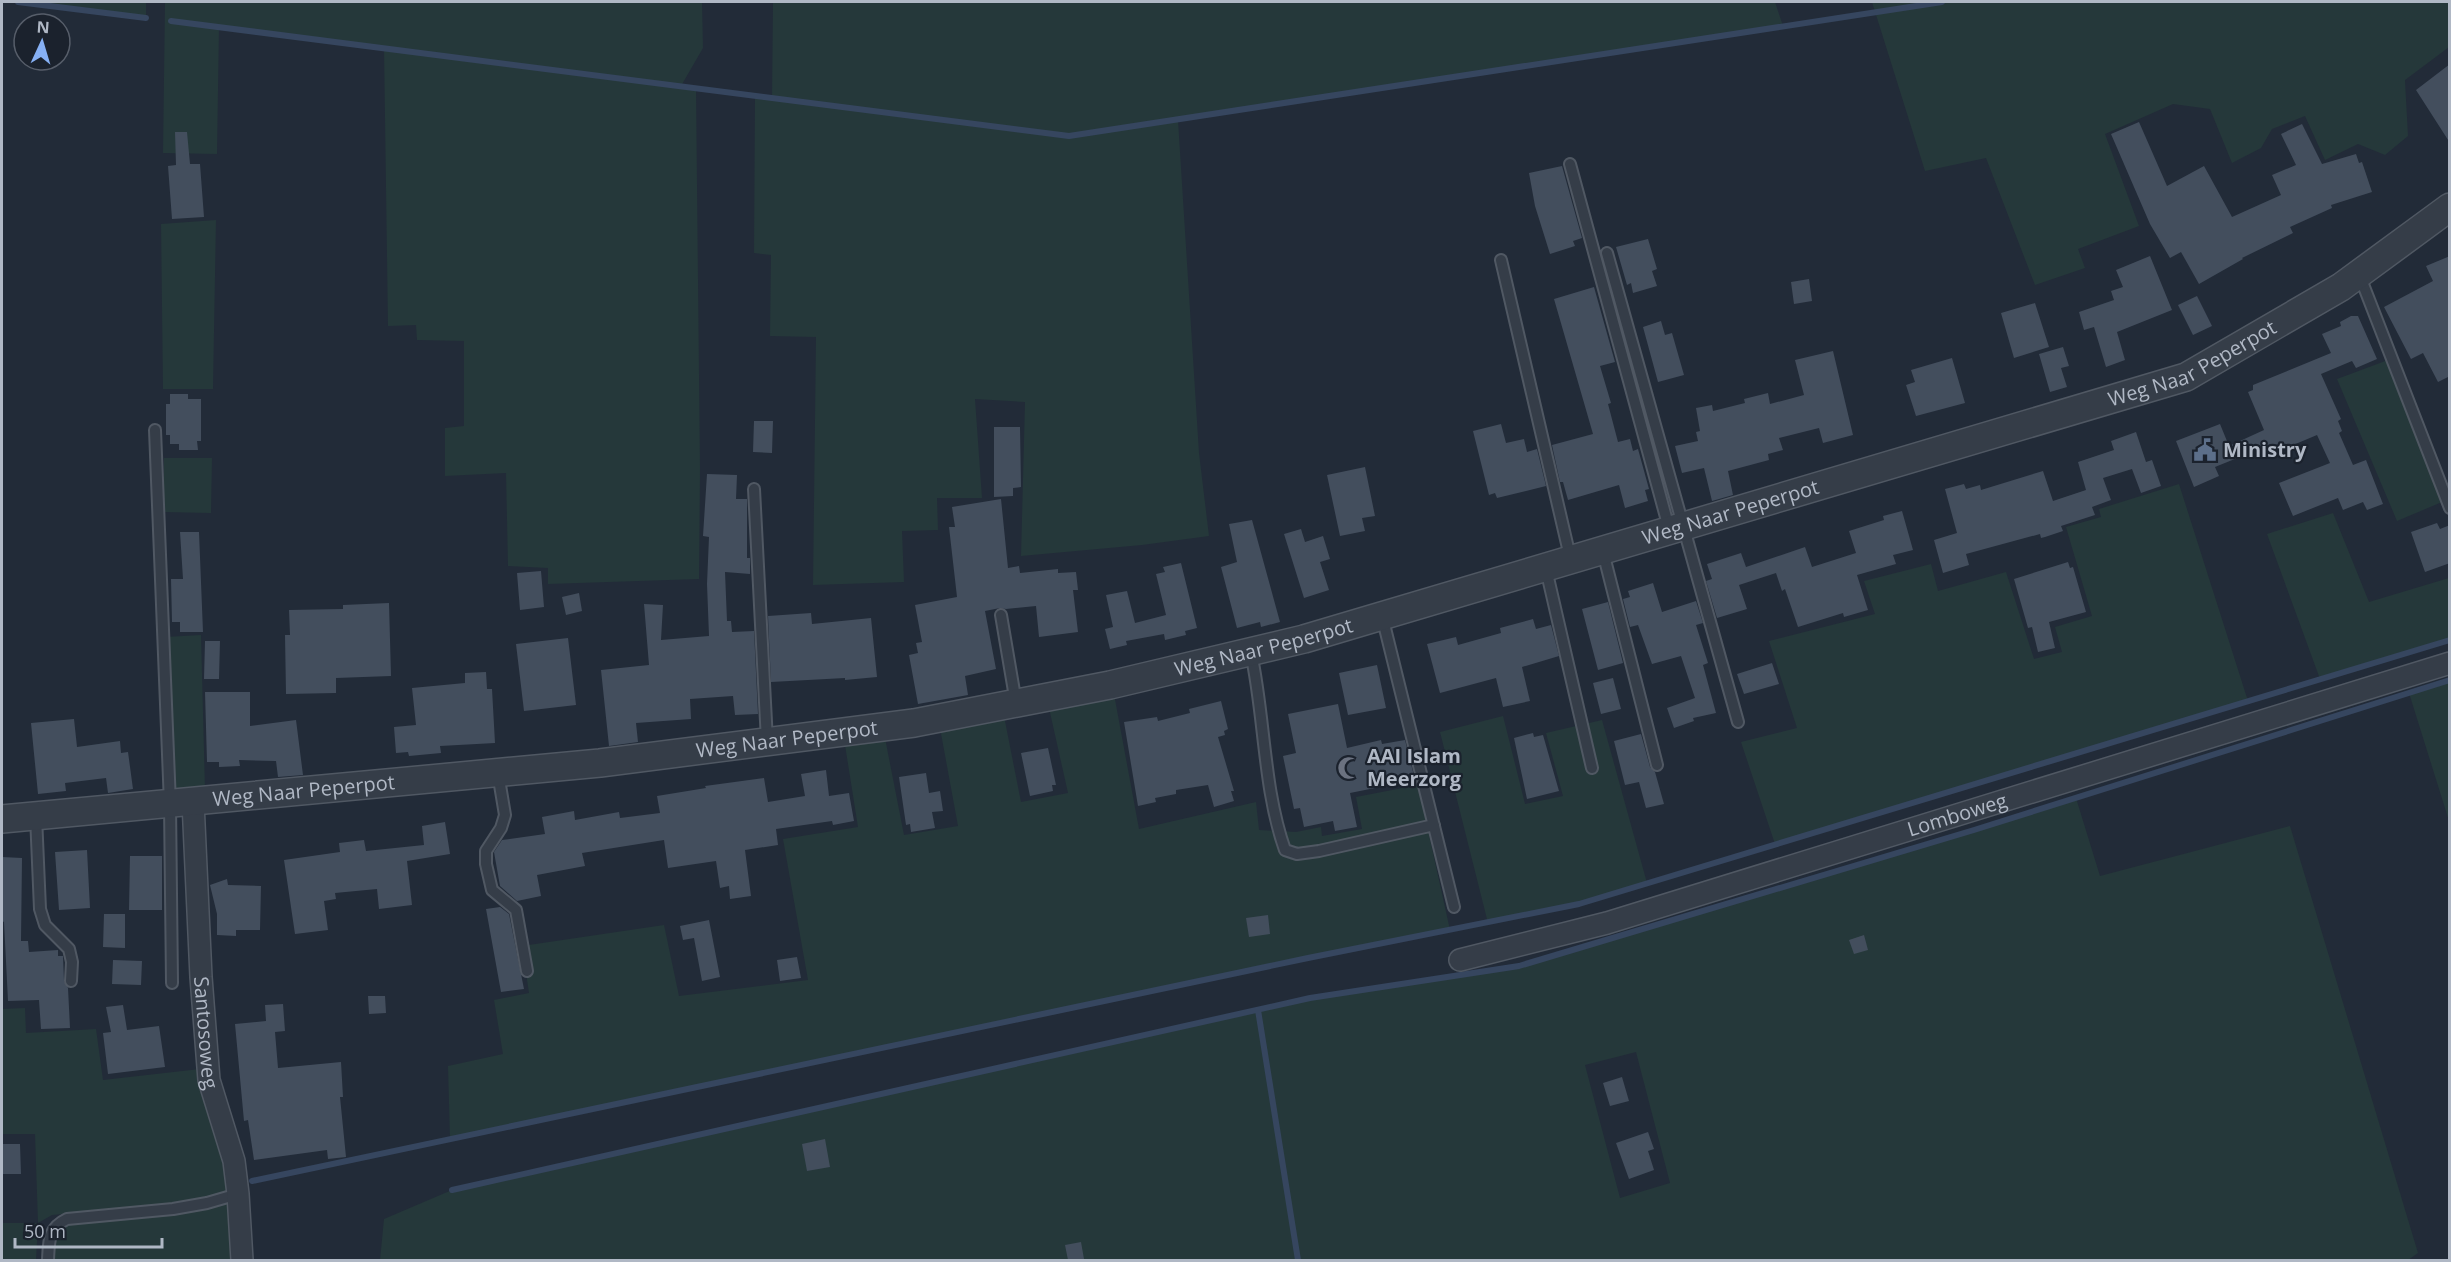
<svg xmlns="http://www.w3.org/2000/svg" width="2451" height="1262" font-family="'Open Sans',sans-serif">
<rect width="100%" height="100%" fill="#222b38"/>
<path fill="#25383a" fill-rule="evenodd" d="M18,2H146V18Z
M165,2H702L703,48L681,86L696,88L700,470L699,579L548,584V568L508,566L506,473L445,476V428L464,426V341L417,340L416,325L388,326L384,48L219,27L217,154L163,153Z
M773,2H1775L1783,26L1178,120L1199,453L1209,536L1142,545L1021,556L1025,402L975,399L982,498H937L938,530L902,531L904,582L813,585L816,337L770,336L771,255L754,253L755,96L772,98Z
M1872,2H2449V47L2405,80L2408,136L2385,155L2358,144L2325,160L2305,116L2272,129L2261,148L2232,163L2210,109L2173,104L2105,134L2139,226L2078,249L2085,268L2035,285L1986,158L1925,171Z
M216,220L213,389H163L161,224Z
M2388,360L2442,502L2397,521L2337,379Z
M164,458H212L211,513L164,512Z
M2179,484L2248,701L1775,844L1741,742L1797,728L1769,641L1875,614L1864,581L1931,564L1938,591L2006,572L2034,659L2062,652L2055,627L2092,616L2066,527L2101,517L2099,509Z
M2333,513L2369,602L2449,578V640L2320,679L2267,534Z
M201,635L205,790L172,794L165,637Z
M2449,680H2450L2449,821L2409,693Z
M1114,694L1139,829L1256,802L1259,830L1296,832L1321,827L1322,836L1362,829L1356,797L1418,785L1450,930L1308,958L450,1139L448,1066L503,1054L494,1000L529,993L522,946L664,925L679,996L808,980L783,839L858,827L845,745L885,738L904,835L958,826L940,728L1004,716L1021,802L1068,793L1049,708Z
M1503,716L1525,804L1563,796L1546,733L1602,720L1647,883L1579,904L1488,923L1440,732Z
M2076,798L2100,876L2290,826L2418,1253L2408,1260H380L384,1219L452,1190L1310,998L1519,966ZM1636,1052L1670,1183L1620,1198L1585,1065Z
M25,1008L26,1033L96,1029L103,1080L200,1069L232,1191L172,1204L52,1215L38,1223L36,1260H2V1223H38L35,1134H2V1009Z
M234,1202L236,1260H53C55,1245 56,1235 67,1223L193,1211Z"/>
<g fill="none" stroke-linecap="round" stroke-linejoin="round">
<path stroke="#36465f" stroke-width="6" d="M18,2L146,18
M171,21L1069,136L1942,2
M1258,1010L1298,1260
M252,1181L1308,958L1579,904L2450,640
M452,1190L1310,998L1519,966L1974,830L2450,680"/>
</g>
<path fill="#434e5d" d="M2450,64V143L2416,90Z
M2139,122L2167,186L2204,166L2232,217L2281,195L2272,175L2296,165L2281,134L2302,124L2322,164L2356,154L2359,163L2362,162L2372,192L2331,205L2332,208L2290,227L2293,233L2242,258L2243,259L2199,284L2181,252L2170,258L2150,224L2111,134Z
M175,132H187L190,164H200L204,217L172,219L168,166L176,165Z
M1562,166L1582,238L1573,241L1575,246L1550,254L1535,206L1529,173Z
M1648,239L1657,269L1652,271L1657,286L1633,293L1631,283L1627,285L1616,247Z
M2150,256L2172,310L2117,332L2125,360L2106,367L2094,327L2084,330L2079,312L2114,300L2111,291L2123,287L2116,270Z
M2450,256V376L2438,382L2423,353L2411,359L2384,307L2433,281L2426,266Z
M1809,279L1812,301L1794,304L1791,282Z
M1594,287L1615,362L1600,366L1611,403L1608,404L1618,442L1630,439L1633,451L1638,449L1649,489L1645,490L1648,501L1625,508L1619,485L1568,500L1563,482H1560L1552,445L1593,434L1554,299Z
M2197,296L2212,326L2193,335L2178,305Z
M2035,303L2049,347L2014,358L2001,313Z
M2351,316H2358L2377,359L2356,368L2352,361L2321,374L2341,419L2338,421L2342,431L2339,433L2353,465L2366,460L2383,504L2367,510L2363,502L2343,510L2338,498L2293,516L2279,483L2330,463L2317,435L2260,459L2257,450L2215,467L2219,476L2194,487L2176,441L2220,424L2229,446L2264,430L2248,392L2253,390V385L2331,353L2322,334L2341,326L2340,322Z
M1661,321L1665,335L1672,333L1684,375L1658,382L1643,327Z
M2063,347L2069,366L2061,368L2067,387L2050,392L2039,354Z
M1833,351L1853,435L1823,443L1819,428L1779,438L1783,450L1768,454L1769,460L1728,471L1733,495L1712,501L1704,468L1682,473L1675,446L1698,441L1696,432L1700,431L1696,408L1712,405L1713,411L1745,403L1744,399L1768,393L1770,404L1804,395L1795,360Z
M1952,358L1965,403L1916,416L1906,385L1915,382L1911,370Z
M170,394H188V399H201V441H197L198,450H179V444H170V435H166V404H170Z
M754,421H773L772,453L753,452Z
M1501,424L1506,443L1524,439L1527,452L1537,449L1546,486L1497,498L1495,493L1489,495L1473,431Z
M994,427H1020L1021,487L1013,488V496L994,497Z
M2136,432L2146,462L2152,460L2161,486L2141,493L2132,469L2103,478L2111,500L2092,507L2095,515L2061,526L2063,531L2045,537L2041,538L2040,534L1966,554L1969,565L1943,573L1934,540L1957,533L1945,489L1964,484L1966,489L1980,485L1981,490L2043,471L2053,501L2086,490L2078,462L2114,450L2111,441Z
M1365,467L1375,516L1362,518L1365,531L1340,536L1327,475Z
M707,474L737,475L736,499H747V558H750V574L725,572L727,621H731L732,632L754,631L758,714L735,715L733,696L690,699L691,719L636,723L638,742L609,746L601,670L649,665L644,604L663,605L661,640L709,636L707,584L709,537L703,536Z
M1001,499L1008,568L1019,566L1020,573L1058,569V573L1076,572L1078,590H1073L1078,632L1039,637L1036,606L1006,609L1000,608L985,611L996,669L965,676L968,695L918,704L909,655L918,653L916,643L922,642L915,605L957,597L949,527H955L952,507Z
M1902,511L1913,550L1893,555L1896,564L1857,575L1868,610L1844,617L1843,613L1798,627L1785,589L1782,591L1776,573L1739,585L1747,609L1717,618L1706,581L1712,579L1707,564L1741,553L1746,567L1805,547L1812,567L1856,553L1849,531L1884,520L1883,516Z
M1252,520L1280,622L1261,627L1260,622L1237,628L1221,567L1237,562L1229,524Z
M2437,523L2440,529L2450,525V563L2425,572L2411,532Z
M1301,529L1305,542L1323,536L1330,559L1320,562L1329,590L1304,598L1284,534Z
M180,532H199L203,632H180V622H172L171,579H183Z
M2068,562L2070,568L2073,567L2086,612L2049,622L2055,648L2038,652L2032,627L2028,628L2014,579Z
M1181,563L1197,628L1185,631L1186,635L1165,640L1164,634L1126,641L1127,645L1110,649L1105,629L1113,627L1106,595L1127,591L1135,623L1166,615L1156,574L1165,572L1163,567Z
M541,571L544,607L520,610L517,573Z
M1653,583L1662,612L1696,601L1703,623L1696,625L1708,663L1703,665L1716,713L1693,718L1694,721L1674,728L1667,708L1695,698L1681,656L1652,664L1638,625L1630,627L1623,599L1630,597L1628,591Z
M579,593L582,611L566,615L562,597Z
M1608,602L1623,663L1598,670L1582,609Z
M389,603L391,676L336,678V693L286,694L285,635H290L289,610L343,609V605Z
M811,613L812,624L871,618L877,677L845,680V678L771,682L768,616Z
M1533,619L1536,629L1551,625L1559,656L1522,667L1530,701L1503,707L1496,678L1440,693L1427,644L1456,637L1458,645L1501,633L1500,628Z
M568,638L576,705L524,711L516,644Z
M205,641H220L219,679H204Z
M1772,663L1779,684L1744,694L1737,674Z
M1377,665L1386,708L1348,715L1339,673Z
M486,672L487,689H492L495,743L440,746L441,753L409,756L408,752L396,753L394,727L416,725L412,688L465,683V673Z
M1613,678L1621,709L1601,714L1593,683Z
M205,692H250V726L296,720L303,775L278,777L276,761L239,760L240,766L219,767V762H207Z
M1221,701L1228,729L1224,731L1225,735L1218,737L1234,791H1231L1234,801L1214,807L1208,785L1176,790V794L1155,798L1156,802L1138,806L1124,722L1157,717L1158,721L1190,713L1189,709Z
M1338,704L1347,748L1381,740L1382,744L1405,740L1415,780L1350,793L1357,827L1335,831L1333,821L1304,827L1300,808L1294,809L1283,756L1296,753L1288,714Z
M74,719L77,747L120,741L121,753L128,752L133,789L108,793L106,778L65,783L66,791L38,794L31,723Z
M1533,733L1534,737L1543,735L1559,791L1527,799L1514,738Z
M1641,734L1650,767L1655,772L1664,804L1646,808L1639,782L1625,785L1614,741Z
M1048,748L1056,785H1052L1053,791L1030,796L1021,753Z
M826,770L829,796L849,793L854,821L833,825L832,821L776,829L778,845L745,850L751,896L730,899L729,886L720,888L716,861L668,868L664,840L582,853L585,866L537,875L541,896L517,901L500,886L494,852L502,840L545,834L542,817L574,811L575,820L619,812L620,818L660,813L657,796L706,788L705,786L764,778L768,802L805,796L801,774Z
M926,773L929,793L940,791L943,811L932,812L935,828L911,832L910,824L906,825L899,777Z
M445,822L450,854L407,861L412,905L379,909L377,889L335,893L336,899L324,901L328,930L295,934L284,860L340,852L339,843L364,840L366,851L424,845L422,826Z
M87,850L90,908L59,910L55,852Z
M130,856H162V910H129Z
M2,857L22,858L21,941H28L29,952L58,950V956H63L64,981L68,988L70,1028L41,1029L39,1000L8,1001L4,922L2,921Z
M227,879L228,885L261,886L260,930H236V936L217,935V914L210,885Z
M500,907L509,914L524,989L501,992L486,909Z
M104,914H125V948L103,947Z
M1268,915L1270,934L1249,937L1246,918Z
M709,920L720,977L702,981L694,938L683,940L680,926Z
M1864,935L1868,950L1854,954L1849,940Z
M797,957L801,978L780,981L777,960Z
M113,960L142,961L141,985L112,984Z
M368,996H385L386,1013L369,1014Z
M283,1004L285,1031L275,1032L278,1068L341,1062L343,1097H340L346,1157L328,1159L327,1150L254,1160L248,1120L244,1121L235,1024L266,1021L265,1005Z
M123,1005L127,1030L159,1026L165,1067L108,1074L103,1033L111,1032L106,1007Z
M1622,1077L1629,1101L1610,1106L1603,1083Z
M1648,1132L1654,1149L1648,1151L1654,1170L1629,1179L1616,1143Z
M825,1139L830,1167L807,1171L802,1144Z
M2,1144H20L21,1174H2Z
M1081,1242L1084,1259L1068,1260L1065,1245Z"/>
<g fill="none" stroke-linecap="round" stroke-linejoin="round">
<g stroke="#505863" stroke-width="14">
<path id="service" d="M1570,164L1670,532
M1607,253L1738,722
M1501,260L1571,561
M2359,274L2450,508
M155,430L170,804L172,983
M754,489L767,741
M1603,552L1657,765
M1546,569L1592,768
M1001,615L1016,703
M1382,616L1454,907
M1251,653C1265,717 1263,788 1285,850L1297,854L1319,851L1434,825
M498,773L505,815L501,828L486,851V864L492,890L516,910L527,971
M36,816L40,909L45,925L69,949L72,962L71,981
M48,1260C49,1241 48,1228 67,1219L173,1209L207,1203L238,1194"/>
</g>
<g stroke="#505863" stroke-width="24">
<g id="minor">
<path id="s1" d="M193,802L201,977L209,1080L234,1161L238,1194L242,1260"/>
<path id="s2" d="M1460,960L1607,923L2450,663"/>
</g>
</g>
<g stroke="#505863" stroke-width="30">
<g id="tertiary">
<path id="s3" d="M2,819L600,763L914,723L1110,685L1304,639L2186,377L2341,287L2450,207"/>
</g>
</g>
<use href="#service" stroke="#353d48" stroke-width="10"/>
<use href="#minor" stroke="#353d48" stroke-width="21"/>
<use href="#tertiary" stroke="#353d48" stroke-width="27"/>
</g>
<defs>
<g id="civic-bare" transform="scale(1.8)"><path d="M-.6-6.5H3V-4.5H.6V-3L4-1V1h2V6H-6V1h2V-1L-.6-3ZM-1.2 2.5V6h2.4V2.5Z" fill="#5c6f8a" stroke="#1b222d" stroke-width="2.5" paint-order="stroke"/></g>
<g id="mosque-bare" transform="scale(1.8)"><path d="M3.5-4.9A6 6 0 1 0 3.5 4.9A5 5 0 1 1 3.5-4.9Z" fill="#6b7280" stroke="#1b222d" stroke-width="2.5" paint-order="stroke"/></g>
</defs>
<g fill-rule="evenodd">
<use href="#civic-bare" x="2205" y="450"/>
<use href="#mosque-bare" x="1349" y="768"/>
</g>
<g text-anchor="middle" stroke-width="4.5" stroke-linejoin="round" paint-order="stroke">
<g font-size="20" fill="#b0b8c5" stroke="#1b222d">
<text dy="7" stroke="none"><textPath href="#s3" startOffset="2247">Weg Naar Peperpot</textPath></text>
<text dy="7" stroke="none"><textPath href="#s3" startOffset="1761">Weg Naar Peperpot</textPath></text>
<text dy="7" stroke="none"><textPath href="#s3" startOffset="1275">Weg Naar Peperpot</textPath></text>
<text dy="7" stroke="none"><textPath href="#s3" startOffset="789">Weg Naar Peperpot</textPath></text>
<text dy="7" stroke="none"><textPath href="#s3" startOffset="303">Weg Naar Peperpot</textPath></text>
<text dy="7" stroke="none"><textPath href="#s2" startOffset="518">Lomboweg</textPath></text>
<text dy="7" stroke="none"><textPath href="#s1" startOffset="231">Santosoweg</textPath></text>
</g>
<g font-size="20" font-weight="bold" fill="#b0b8c5" stroke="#1b222d" text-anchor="start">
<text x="2223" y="457">Ministry</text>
<text x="1367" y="763">AAI Islam<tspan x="1367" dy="23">Meerzorg</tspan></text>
</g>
</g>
<rect width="2451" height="1262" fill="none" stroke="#b0b8c5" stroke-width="6"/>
<g transform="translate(42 42) rotate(4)"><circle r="28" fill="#1b222d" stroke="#575e6a" stroke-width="1.5"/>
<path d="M0-4.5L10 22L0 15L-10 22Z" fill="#86b0f4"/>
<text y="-9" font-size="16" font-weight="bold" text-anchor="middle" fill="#b0b8c5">N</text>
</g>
<path d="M15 1238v9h147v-9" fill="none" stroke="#b0b8c5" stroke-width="3"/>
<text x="24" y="1238" font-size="18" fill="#b0b8c5" stroke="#1b222d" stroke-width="4.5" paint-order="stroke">50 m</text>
</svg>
